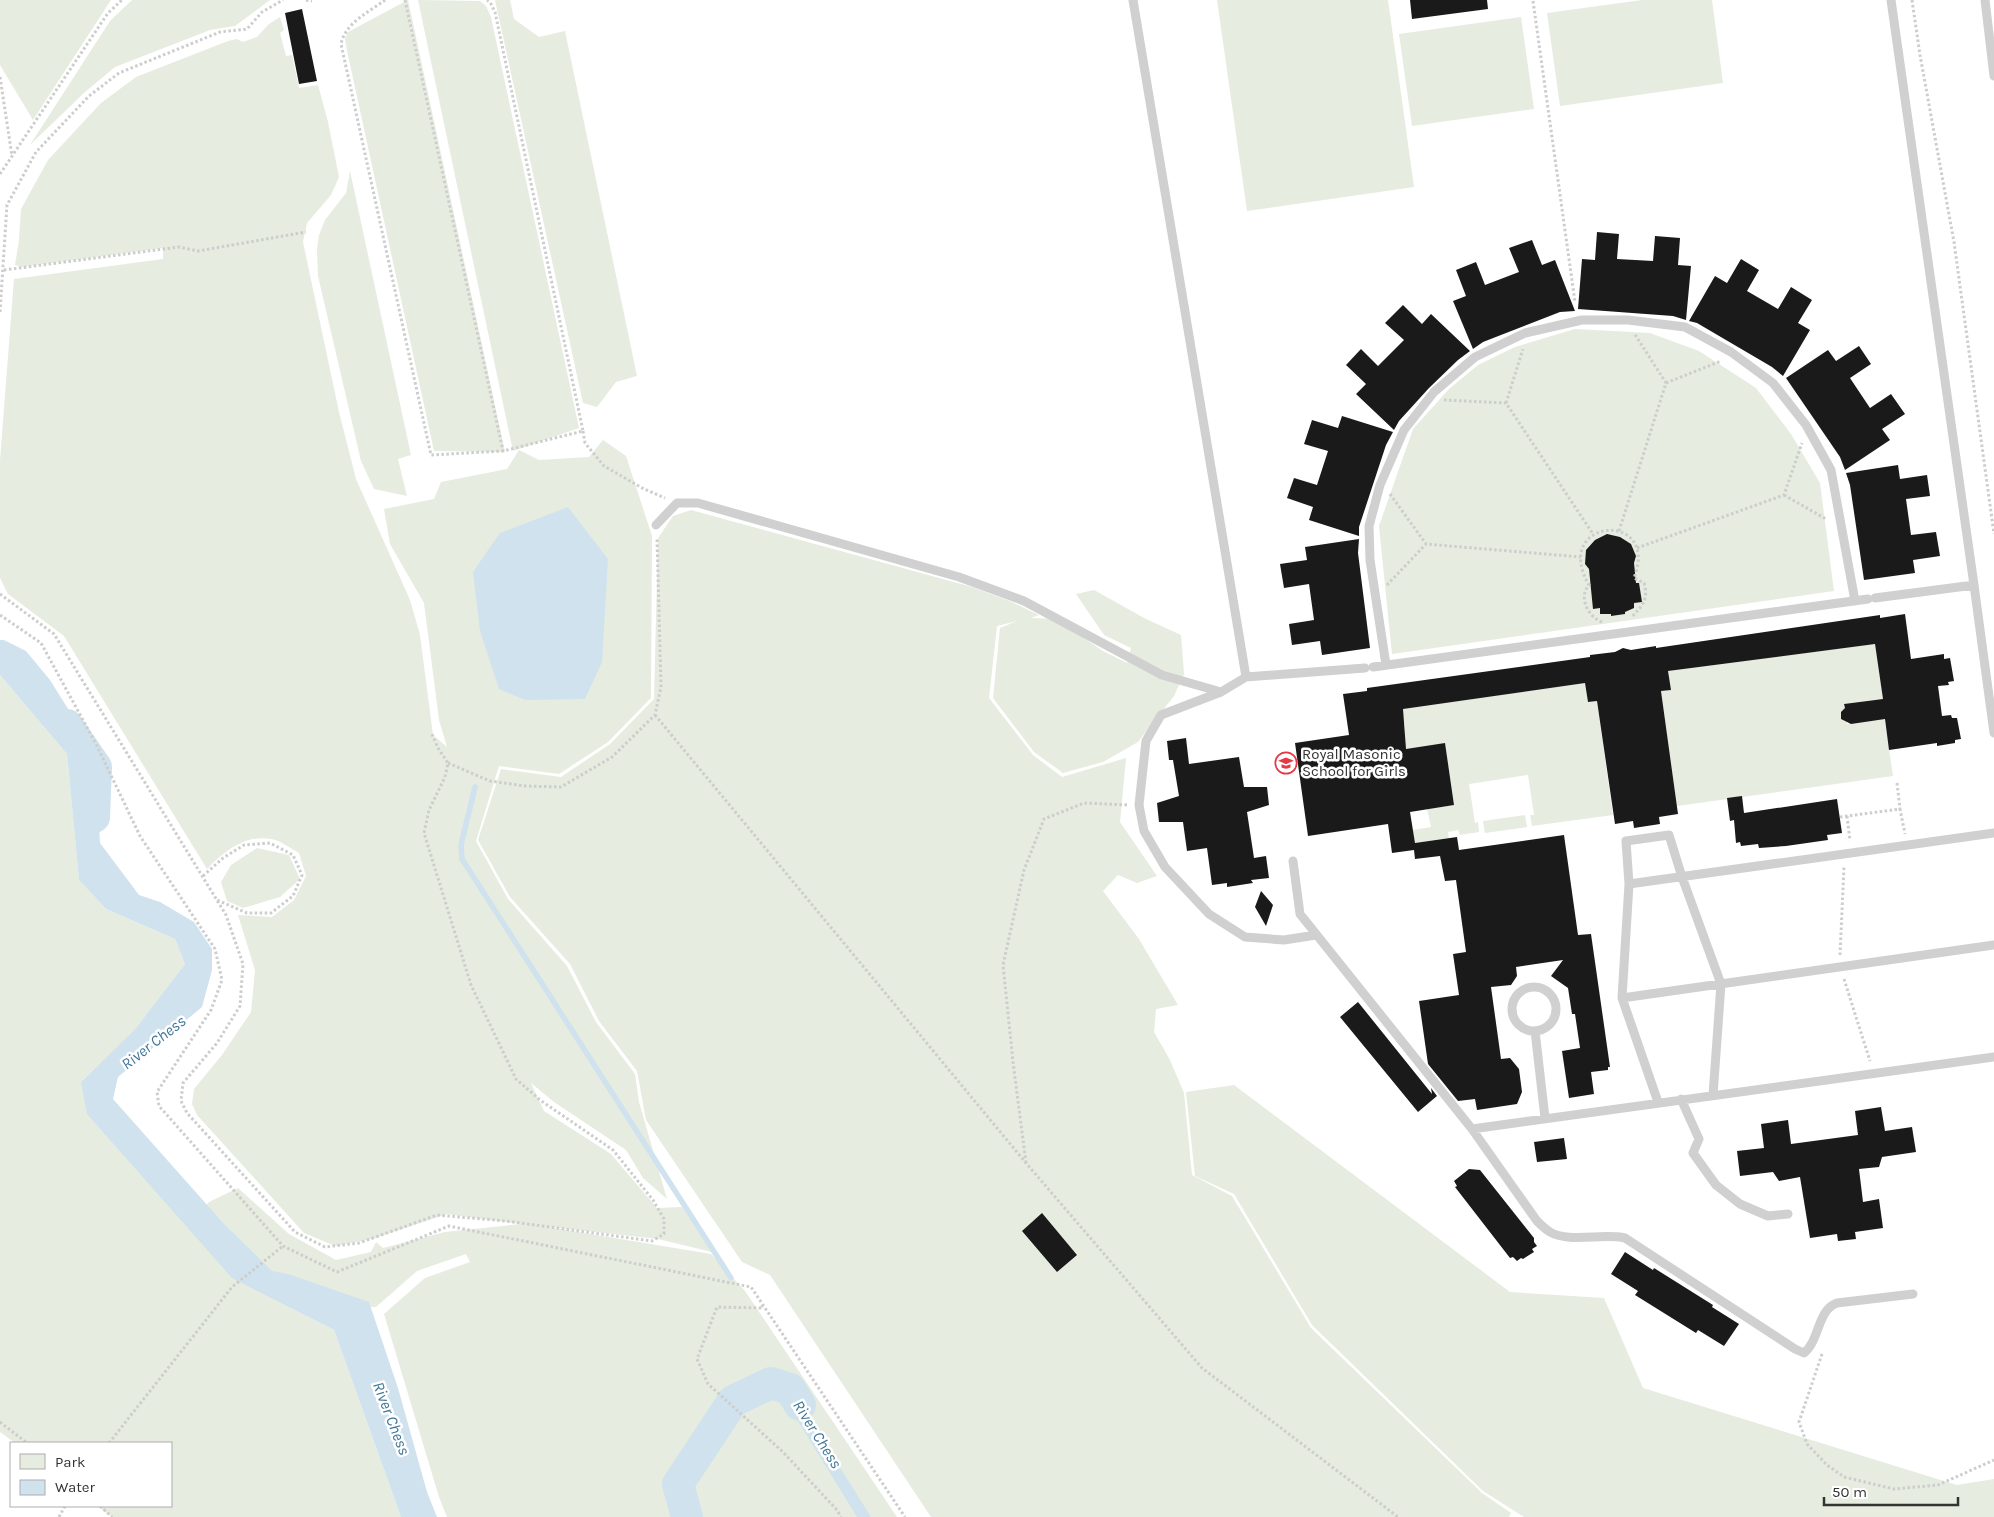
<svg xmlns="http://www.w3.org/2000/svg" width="1994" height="1517" font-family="Karla,sans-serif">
<rect width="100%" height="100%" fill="#fff"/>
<path fill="#e6ecdf" d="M0,0H111L33,120L0,65Z
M132,0H270L235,26L210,30L115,67L85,92L30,145L110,21Z
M408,0L505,452L434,451L346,46L345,38L348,32Z
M418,0L480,1L486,6L491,17L579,428L513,451Z
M495,0H510L514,19L539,37L565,31L637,376L616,382L597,407L583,403Z
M1217,0H1388L1414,187L1247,211Z
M1642,0H1712L1723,83L1560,106L1547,13Z
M280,17L284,30L280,33L286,56L292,55L299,88L318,85L328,122L339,177L331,195L307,223L303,242L339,412L356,479L410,600L420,635L433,735L447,747L439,720L424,603L390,544L384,509L434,499L441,482L507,469L519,450L539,460L589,457L603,440L626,456L652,536L651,698L608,742L559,774L499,766L476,841L508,899L567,966L596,1022L635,1074L639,1102L667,1199L643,1178L626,1150L554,1102L531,1083L544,1111L611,1154L657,1208L682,1207L712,1252L658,1239L542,1226L711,1254L745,1291L897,1517H447L439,1497L384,1314L425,1278L470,1262L466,1254L417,1271L376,1307L293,1309L334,1330L401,1517H112L97,1506H171V1443H15L0,1432V675L67,754L79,880L106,909L175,939L185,964L135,1029L81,1082L188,1228L209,1202L238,1188L289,1234L336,1260L371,1252L376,1242L383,1248L445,1232L521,1224L447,1214L372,1239L335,1246L304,1233L197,1115L192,1104L194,1089L222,1055L251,1012L255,970L238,915L272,917L294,900L306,876L299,853C291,849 280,840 271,839C245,834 224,852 207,869L64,636L8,594L0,578V460L14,279L163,259V248L21,267L15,265L19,240L21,209L48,160L101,103L136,77L228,41L237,39L243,42L257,37L269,24Z
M1521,17L1534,109L1412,126L1399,34Z
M350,171L411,455L398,459L407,496L374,489L361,461L318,276L317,250L319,235L325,220L346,193Z
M1575,329L1650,333L1699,351L1756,388L1791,434L1820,483L1834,591L1392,654L1379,526L1413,429L1449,389L1478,365L1515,347Z
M691,510L972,587L1012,602L1039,615L1031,618L1056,619L1103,651L1127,663L1131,648L1104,635L1076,594L1094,590L1146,619L1181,635L1184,674L1174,696L1138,742L1103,762L1063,773L1034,752L993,698L1000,628L1017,621L997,626L989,698L1033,755L1062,777L1126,758L1120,822L1157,876L1137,883L1118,875L1103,891L1139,939L1178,1005L1156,1009L1154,1032L1170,1060L1184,1093L1192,1175L1232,1196L1311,1328L1482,1493L1511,1513L1509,1517H931L770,1275L742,1262L646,1120L637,1071L599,1021L570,964L510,897L478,840L501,769L561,777L610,744L654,699L658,538L673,516Z
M1873,644L1875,645L1884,704L1875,707L1874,700L1844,704L1845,708L1841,712V719L1847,722V724L1877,720L1884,715L1893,776L1677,806L1661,691L1670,690L1668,671Z
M1585,683L1588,702L1597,701L1613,815L1532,826L1530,815H1534L1528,775L1469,784L1475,823L1478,822L1479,832L1460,835L1458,830L1448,832L1449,838L1415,843L1413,830L1431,827L1427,809L1454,805L1445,744L1385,752L1405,730L1404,723L1394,710Z
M1525,815L1527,827L1485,833L1483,821Z
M257,848L289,855L300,879L280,897L243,908L227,901L221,882L231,865Z
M1234,1085L1510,1292L1604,1298L1643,1388L1957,1485L1994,1479V1517H1524L1483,1491L1312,1325L1234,1194L1195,1176L1186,1092Z"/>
<path fill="#cfe2ee" d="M568,507L608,559L602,662L585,699L525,700L499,689L480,631L473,572L500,533Z
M0,640H4L26,651L50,680L85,736L96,773L100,843L139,895L160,902L194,922L212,949V970L202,1007L118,1077L113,1099L224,1224L272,1271L288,1274L369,1302L398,1388L427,1492L437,1517H401L334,1330L232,1278L87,1114L81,1082L135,1029L185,964L175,939L106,909L79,880L67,754L0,675Z
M780,1372L871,1517H857L779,1390L764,1384L729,1400L677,1480L682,1506L690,1517H677L672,1510L665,1479L723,1392L762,1373Z"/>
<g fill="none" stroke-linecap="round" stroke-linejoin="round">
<path stroke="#cfe2ee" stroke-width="5.5" d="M475,787L461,845L462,859L731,1278"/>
<path stroke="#cfe2ee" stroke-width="32" d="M67,725L96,767L94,817
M687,1517L678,1484L733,1401L771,1383L790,1389L800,1405"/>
</g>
<path fill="#1a1a1a" d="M1410,0H1487L1488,9L1412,19Z
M302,9L317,81L299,84L285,13Z
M1597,232L1619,234L1617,259L1653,261L1655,236L1680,238L1678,265L1691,266L1686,320L1673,316L1578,309L1582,259L1595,260Z
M1532,240L1542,265L1555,260L1575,311L1560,312L1483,342L1473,349L1453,301L1466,296L1456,270L1476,262L1485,285L1519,272L1509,248Z
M1741,259L1759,270L1747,291L1778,309L1791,287L1812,300L1798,323L1810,330L1783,376L1772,367L1697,323L1689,321L1715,276L1727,283Z
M1403,305L1422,324L1431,314L1470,351L1458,360L1429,388L1399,421L1394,430L1356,394L1366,384L1346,365L1361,349L1378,366L1404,340L1385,323Z
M1859,346L1871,364L1850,378L1870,408L1891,394L1905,414L1882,429L1890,440L1845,470L1840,457L1786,378L1828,350L1836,361Z
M1342,416L1393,432L1386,445L1359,527V536L1309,520L1313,507L1287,498L1294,478L1317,485L1328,451L1304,444L1312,420L1338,428Z
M1898,465L1900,479L1927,475L1930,496L1906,499L1911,535L1936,532L1940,556L1913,560L1915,573L1864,580L1850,485L1846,473Z
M1607,534L1620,537L1631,544L1636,556L1634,563L1636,583H1639L1642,602L1634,603V608L1625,612V614L1611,616V614H1600V608L1593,609L1589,569L1585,564L1586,550L1595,540Z
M1359,539L1358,553L1370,648L1322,655L1320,641L1292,645L1289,624L1314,620L1309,584L1284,588L1280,564L1307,560L1305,547Z
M1905,614L1911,659L1944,654V659L1950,658L1954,681L1948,682L1949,685L1938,686L1942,716L1951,715L1952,718H1957L1961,739L1955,740V743L1937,746V743L1889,750L1885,719L1851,724L1841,719V712L1845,708L1844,704L1883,699L1875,644L1668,671L1671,690L1661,691L1678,814L1659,817L1660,824L1634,828L1633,821L1615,824L1597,701L1588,702L1585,683L1403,709L1406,749L1445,743L1454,805L1410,812L1415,843L1457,837L1459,850L1564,835L1578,935L1591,934L1610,1067H1608V1070L1591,1072L1594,1094L1569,1098L1562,1051L1580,1048L1575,1014H1572L1568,988L1551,976L1563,960L1516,967L1517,976L1511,985L1491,987L1501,1059L1510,1058L1519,1069L1522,1092L1517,1104L1477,1110L1475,1099L1458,1101L1428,1064L1419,1001L1459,995L1453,954L1466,952L1456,880L1445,881L1440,856L1415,859L1414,850L1392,853L1388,824L1308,836L1295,743L1349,735L1343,694L1367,691V688L1590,657V655L1615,652L1623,648L1631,650L1656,646V648L1880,615V618Z
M1186,738L1189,764L1239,757L1244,787H1267L1269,805L1247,812L1254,858L1266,856L1269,878L1251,880L1253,883L1227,887V883L1212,885L1207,848L1187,851L1183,822H1159L1157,803L1179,796L1173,760H1169L1167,741Z
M1742,796L1744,813L1837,799L1842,833L1827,835L1828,840L1786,846L1759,848L1758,844L1741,846L1740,842L1736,843L1734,820L1730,821L1727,798Z
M1261,891L1273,905L1266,926L1255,907Z
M1358,1002L1432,1094L1431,1088L1437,1096L1418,1112L1340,1017Z
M1881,1107L1885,1131L1912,1127L1916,1152L1882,1157L1879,1167L1859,1169L1863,1202L1879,1199L1883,1228L1855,1232L1856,1239L1838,1241L1837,1234L1810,1238L1800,1177L1779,1181L1773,1172L1740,1176L1737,1151L1764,1148L1761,1124L1788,1120L1791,1144L1858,1135L1855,1111Z
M1564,1138L1567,1159L1537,1162L1534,1142Z
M1469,1169L1480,1170L1534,1238V1242L1537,1246L1532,1249L1534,1252L1523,1259L1521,1258L1517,1261L1513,1257L1510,1258L1455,1187L1457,1186L1454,1181Z
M1042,1213L1077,1255L1057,1272L1022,1231Z
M1625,1252L1653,1270L1654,1268L1713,1305L1712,1307L1739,1324L1724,1346L1698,1330L1696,1333L1635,1295L1638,1291L1611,1274Z"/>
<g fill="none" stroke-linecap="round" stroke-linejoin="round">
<path stroke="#cdcdcd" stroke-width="3" stroke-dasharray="2.5 2.5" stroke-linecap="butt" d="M306,0L312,1
M385,0C369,12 345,23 341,44L431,455L503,451L583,431L495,12L490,2L487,0
M405,0L503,451
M1912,0L1920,55L1954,242L1994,534
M1533,1L1575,302
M0,77L12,156
M0,174L108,13L122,0
M4,270L179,247L198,251L306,232
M0,312L7,205L36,152L89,96L119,73L220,32L247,29L262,12L283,0
M1666,383L1721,361
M1444,400L1506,403L1593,534
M1506,403L1523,349
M583,431L585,443L604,466L644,489L665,498
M1390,494L1426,544
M1784,495L1826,519
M1619,531L1666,383L1634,333
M1637,548L1784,495L1802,443
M1387,585L1426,544L1581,557
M0,594L54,634L226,915L243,964L240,1006L217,1043L183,1083L181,1101L187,1113L295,1232L325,1247L359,1243L437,1215L506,1221L652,1241L664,1234V1219L653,1200L613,1150L540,1100L516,1079L471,985L424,833L429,810L445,777L448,763L438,748L431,732
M0,615L41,643L96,744L140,836L215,949L222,980L211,1010L157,1092L159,1106L283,1246L337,1272L449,1226L751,1287L905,1517
M1602,622C1588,617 1578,597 1589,585C1550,518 1661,509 1634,578L1644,583C1649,600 1642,606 1631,618
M655,715L1026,1163L1202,1368L1398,1517
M448,763L490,781L525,786L561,787L612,757L655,715L661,687L657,538
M1897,783L1900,809
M1847,816L1850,841
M1840,817L1900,809L1905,834
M203,876L223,858L244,845L270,843L293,855L302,875L293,896L271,913H247L217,900
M1840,955L1844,867
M1844,979L1870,1061
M1026,1163L1013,1062L1003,965L1024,870L1044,819L1084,803L1128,805
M762,1305L763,1308L717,1307L697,1359L708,1384L783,1452L837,1510L841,1517
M1822,1354L1799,1422L1807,1444L1827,1465L1844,1477L1894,1489L1938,1485L1994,1460
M0,1422L27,1443
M109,1443L232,1287L283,1246
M100,1506L112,1517
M59,1517L65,1506"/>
<path stroke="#d0d0d0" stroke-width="9" d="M1133,0L1246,677
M1891,0L1974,585
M1985,0L1994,76
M656,525L677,503H698L959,577L1024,601L1162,675L1221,692
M1875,598L1974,585L1994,733
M1386,665L1370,560L1369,526L1380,485L1404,430L1434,392L1475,357L1525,333L1582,320H1628L1685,327L1731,352L1773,383L1806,425L1831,470L1855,601
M1373,667L1868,599
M1293,861L1300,914L1472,1129L1994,1057
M1629,884L1626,841L1669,835L1682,877L1721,984L1713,1095
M1316,935L1284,940L1245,937L1209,914L1165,867L1144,831L1139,805L1146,741L1161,715L1221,692L1246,677L1365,668
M1512 1009a22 22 0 1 1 44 0a22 22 0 1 1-44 0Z
M1622,998L1994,945
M1535,1031L1545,1118
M1681,1099L1699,1139L1693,1153L1716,1185L1740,1204L1768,1216L1788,1214
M1658,1102L1622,998L1629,884L1994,833
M1472,1129L1537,1221C1541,1225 1545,1229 1550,1232C1568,1243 1603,1233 1625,1238L1795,1349L1804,1353C1820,1340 1817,1310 1837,1303L1913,1294"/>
</g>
<defs>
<g id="school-ring" transform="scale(1.125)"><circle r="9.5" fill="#fff" stroke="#e63946" stroke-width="1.5"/><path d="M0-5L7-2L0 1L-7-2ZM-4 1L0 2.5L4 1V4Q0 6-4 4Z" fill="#e63946"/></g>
</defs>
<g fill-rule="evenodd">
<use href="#school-ring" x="1286" y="763"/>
</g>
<g text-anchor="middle" stroke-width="5" stroke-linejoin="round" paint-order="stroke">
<g font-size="15" fill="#333" stroke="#fff" text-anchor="start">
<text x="1302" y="759">Royal Masonic<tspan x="1302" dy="17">School for Girls</tspan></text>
</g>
<g font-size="16" font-style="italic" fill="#3f7597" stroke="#fff">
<text transform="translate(153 1042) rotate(-38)" y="6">River Chess</text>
<text transform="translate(392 1418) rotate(69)" y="6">River Chess</text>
<text transform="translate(818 1434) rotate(58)" y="6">River Chess</text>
</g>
</g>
<rect x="10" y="1442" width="162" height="65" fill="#ffffff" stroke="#adadad"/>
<rect x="20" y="1454" width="25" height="15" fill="#e6ecdf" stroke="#adadad"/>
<text x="55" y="1467" font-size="15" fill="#333333">Park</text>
<rect x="20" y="1480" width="25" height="15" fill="#cfe2ee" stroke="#adadad"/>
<text x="55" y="1492" font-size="15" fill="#333333">Water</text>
<path d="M1824 1497v8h134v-8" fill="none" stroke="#333333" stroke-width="2.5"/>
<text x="1832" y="1497" font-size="15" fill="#333333" stroke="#ffffff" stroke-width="4" paint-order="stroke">50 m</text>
</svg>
